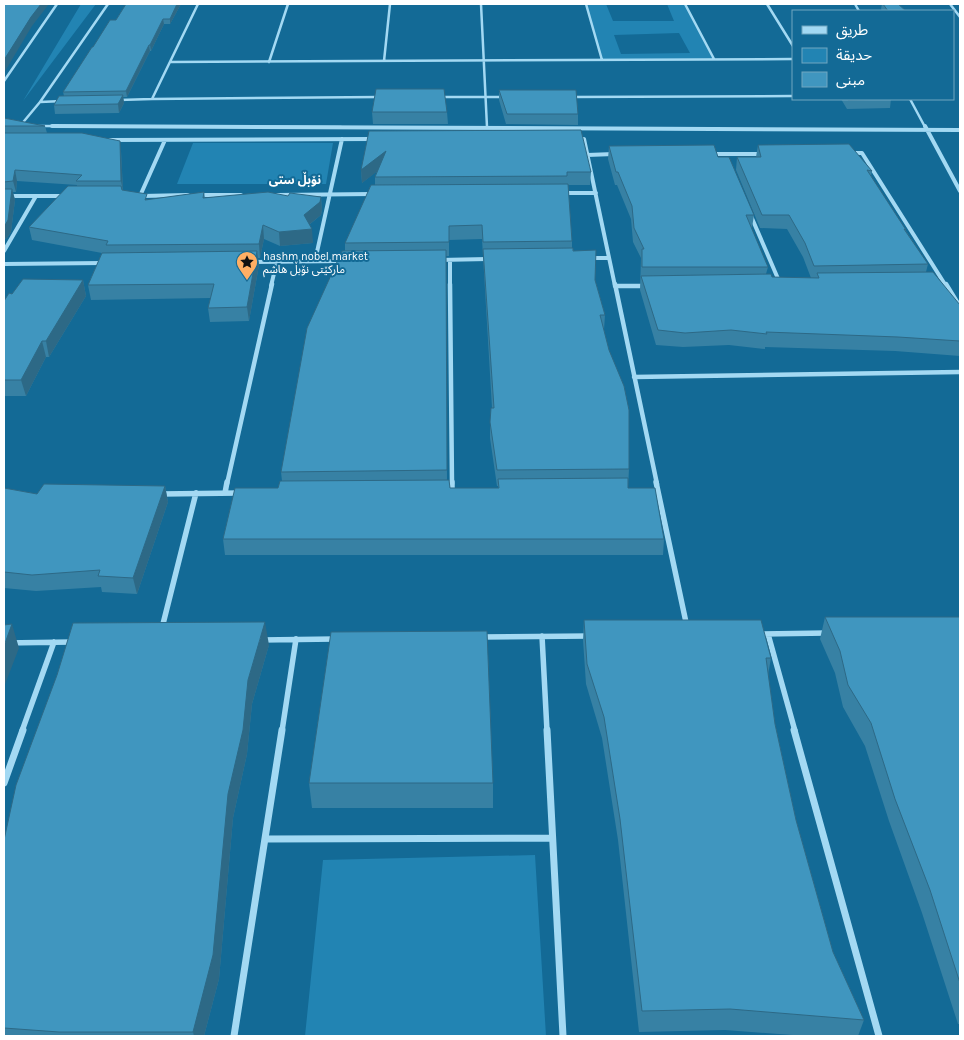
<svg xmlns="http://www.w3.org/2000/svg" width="964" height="1040" font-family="Karla,'Noto Sans Arabic',sans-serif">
<rect width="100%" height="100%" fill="#136a96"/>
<path fill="#2284b3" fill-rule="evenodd" d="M81,4H96L23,101Z
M586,4H606L613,21H674L667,4H685L714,59L602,60ZM679,33L690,53L621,54L614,35Z
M193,143H333L326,184H177Z
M535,855L546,1036H305L323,860Z"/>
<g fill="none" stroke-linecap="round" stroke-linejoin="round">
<path stroke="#a3d9f3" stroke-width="2.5" d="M198,4L152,99L380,97
M481,4L487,127
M586,4L602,60
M685,4L714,59
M767,4L793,46
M855,4L859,11
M950,4L960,17
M384,61L390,4
M170,62L793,59
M269,62L288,4
M4,81L57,4
M439,97H505
M571,97L793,96
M910,99L925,127
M119,100L152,99
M63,101L40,102L108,4
M20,126L40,102
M38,126L341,127"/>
<path stroke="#a3d9f3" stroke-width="4" d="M52,126L960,130
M925,126L960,191
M577,139H584L615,286
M109,140L373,139
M850,153H862L946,286
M710,154H762
M587,155L614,154
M562,193H596
M199,195H241
M277,195L373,194
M4,196H66
M140,196L165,140
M142,196L188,195
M751,216L779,281
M4,251L36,196
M589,258H609
M439,260L488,259
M450,260V286
M315,261L342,139
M252,262L343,261
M4,264L103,263
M271,286L277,261"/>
<path stroke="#a3d9f3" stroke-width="4.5" d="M450,284L452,484
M615,284L657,484
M946,284L960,307
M615,286H647
M634,377L960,372
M227,484L272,284"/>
<path stroke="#a3d9f3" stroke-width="5.5" d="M452,482V491
M656,482L687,627
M225,493L227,482
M161,494L240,493
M162,628L196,493
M758,634L827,633
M768,634L795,731
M542,636L547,731
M481,637L590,636
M261,640L335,639
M4,643L72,642
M22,731L54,642
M282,731L296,639"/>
<path stroke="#a3d9f3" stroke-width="7" d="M547,730L563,1036
M794,730L879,1036
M4,783L23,730
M265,839L552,838
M234,1036L282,730"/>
</g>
<path fill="#3781a4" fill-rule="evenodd" d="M126,4H181L170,24H164L151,51H150L127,97H123L124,103L119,113L55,114L54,105L64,96L63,92L93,47L116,20Z
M882,4H898L906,11H882L881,9Z
M499,90L578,114V125L506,124L499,100Z
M841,99H891L890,108L847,109Z
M372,112H447L448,124H373Z
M4,118L45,126L47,133L121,151L123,190L148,200L204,192L205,198L288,196L321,197L322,210L321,215L309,225L313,243L280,246L264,239L260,258H258L259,265L249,321L210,322L208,308L211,298L91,300L88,285L102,253L32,240L29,227L77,186V185L17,181L16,192H13L15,200L11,232L7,238L4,239Z
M758,145L872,171L871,176L906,230V231L928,264L926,272L960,305V356L895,351L765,347V349L729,345L683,347L656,345L640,290L641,258L633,242L631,219L617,185H615L608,159L609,146L718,157L754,215L752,228H751L768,267L766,274L772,277L811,278L803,257L787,229L760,228L736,170L737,157H756Z
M361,170L591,172L590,185H568L572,241V248L595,280L605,315L604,330L629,469L628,488L664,539L663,555H225L223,539L278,488L282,481L281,472L345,250V243L375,185V177L377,171L362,183ZM482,239L492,408L490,422V438L497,486H498V488H450L447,480L446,256H449V240Z
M83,280L86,296L49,357H46L26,396H4V301L12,294Z
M165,486L168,502L137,594L102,592L101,587L36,591L4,588V488L37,494Z
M825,617H960V1024H958L922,913L889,821L865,746L843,707L835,673L820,639Z
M584,620L771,658L768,675L775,724L796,820L833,952L864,1020L858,1036H806L725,1030L639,1032L618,840L602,738L586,684L583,640Z
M269,645L252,704L247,754L233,818L219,979L204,1036H4V840Z
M309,783H493V808H312Z"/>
<path fill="#2d6986" d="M41,4H49L32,26L4,73V60L31,17Z
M177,4H181L170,24V19Z
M163,19L164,24L151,51L150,45Z
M149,45L150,51L127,97L126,91Z
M123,95L124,103L119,113L118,104Z
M120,141L121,151L123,192L121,181Z
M386,151L387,164L362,183L361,170Z
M15,170L17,181L16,192L13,181Z
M12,189L15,200L11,232L7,238L4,239V227Z
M321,197L322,210L321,215L305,228L304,215Z
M263,225L264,239L260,258L259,244Z
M312,229L313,243L280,246L279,232Z
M257,251L259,265L249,321L247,307Z
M83,280L86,296L49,357L46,341Z
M42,341L46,357L26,396L21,380Z
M165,486L168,502L137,594L133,578Z
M265,622L269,645L252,704L247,754L233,818L219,979L204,1036H194L193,1032L228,794L248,680Z
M12,624L19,648L4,687V646Z"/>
<path fill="#4096bf" stroke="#2d6986" d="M4,4H41L31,17L4,60Z
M126,4H177L170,19H163L150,45H149L126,91L63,92L92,47H93L110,20H116Z
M883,4H898L906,11H888Z
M376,89H444L447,112H372Z
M499,90H576L578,114H507Z
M123,95L118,104L54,105L59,96Z
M848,99H891L848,100Z
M4,118L45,126H4Z
M581,130L591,172H567V176L375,177L386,151L361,170L369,131Z
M4,133H82L120,141L121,181H76L82,175L15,170L13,181L4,182Z
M849,144L872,171L867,170L906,230L904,229L928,264L814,266L805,243L789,215H762L737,157H761L758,145Z
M714,145L718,157H729L754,215H746L768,267H642V249H644L634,228L632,206L618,172H616L609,146Z
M568,184L572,241L483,242L482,225L449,226V242L345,243L371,185Z
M68,186H121L122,190L147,194L145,200L204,192L203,198L268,192L288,196L290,193L321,197L320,202L304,215L312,229L279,232L263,225L259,244L106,245L108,241L29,227Z
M4,189H12L8,220L4,227Z
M573,248V251L596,250L595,280L605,315H600L609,350L624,386L629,410V469L497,470L490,422L491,408H494L483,249Z
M446,250L447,470L281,472L307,328L342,251Z
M257,251L247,307L208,308L214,284L88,285L102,253Z
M933,272L960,305V341L898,337L766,332L767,334L731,330L685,333L658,330L641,276L771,274L772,277L819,278L817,273Z
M23,279L83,280L46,341H42L21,380H4V301L9,293L12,294Z
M628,478V488H655L664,539H223L235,488H278L280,481L449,480L450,488H499L498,479Z
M44,484L165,486L133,578L98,576L100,570L32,575L4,572V488L37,494Z
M825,617H960V983L930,890L895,799L871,723L848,685L840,651Z
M584,620H761L771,658H766L775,724L796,820L833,952L864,1020L730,1009L642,1011L620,819L604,717L587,664Z
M265,622L248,680L243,730L228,794L213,955L193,1032H59L4,1028V840L16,785L57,675L73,623Z
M12,624L4,646V625Z
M487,631L493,783H309L331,632Z"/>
<defs>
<g id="sight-pin" transform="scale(1.125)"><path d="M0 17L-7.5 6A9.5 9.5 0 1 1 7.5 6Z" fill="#ffaf64" stroke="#136a96"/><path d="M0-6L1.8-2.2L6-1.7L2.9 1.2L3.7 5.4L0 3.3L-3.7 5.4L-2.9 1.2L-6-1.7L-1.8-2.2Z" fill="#111"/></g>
</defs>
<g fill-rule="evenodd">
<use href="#sight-pin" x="247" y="262"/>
</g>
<g text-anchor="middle" stroke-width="4" stroke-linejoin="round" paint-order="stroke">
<g font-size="11" fill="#fff" stroke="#136a96" text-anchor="start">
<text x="263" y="260">hashm nobel market<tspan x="263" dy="13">مارکێتی نۆبڵ هاشم</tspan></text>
</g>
<g font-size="12" font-weight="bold" fill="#fff" stroke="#136a96">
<text x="295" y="184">نۆبڵ ستی</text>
</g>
</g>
<rect width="964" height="1040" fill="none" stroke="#ffffff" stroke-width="10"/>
<rect x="792" y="10" width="162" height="90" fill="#136a96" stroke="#71a6c0"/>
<rect x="802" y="26" width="25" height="8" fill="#a3d9f3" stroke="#71a6c0"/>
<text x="836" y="35" font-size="15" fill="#ffffff">طريق</text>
<rect x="802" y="48" width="25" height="15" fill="#2284b3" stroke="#71a6c0"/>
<text x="836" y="60" font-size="15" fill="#ffffff">حديقة</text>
<rect x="802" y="72" width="25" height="15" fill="#4096bf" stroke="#71a6c0"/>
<text x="836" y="85" font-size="15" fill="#ffffff">مبنى</text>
</svg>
